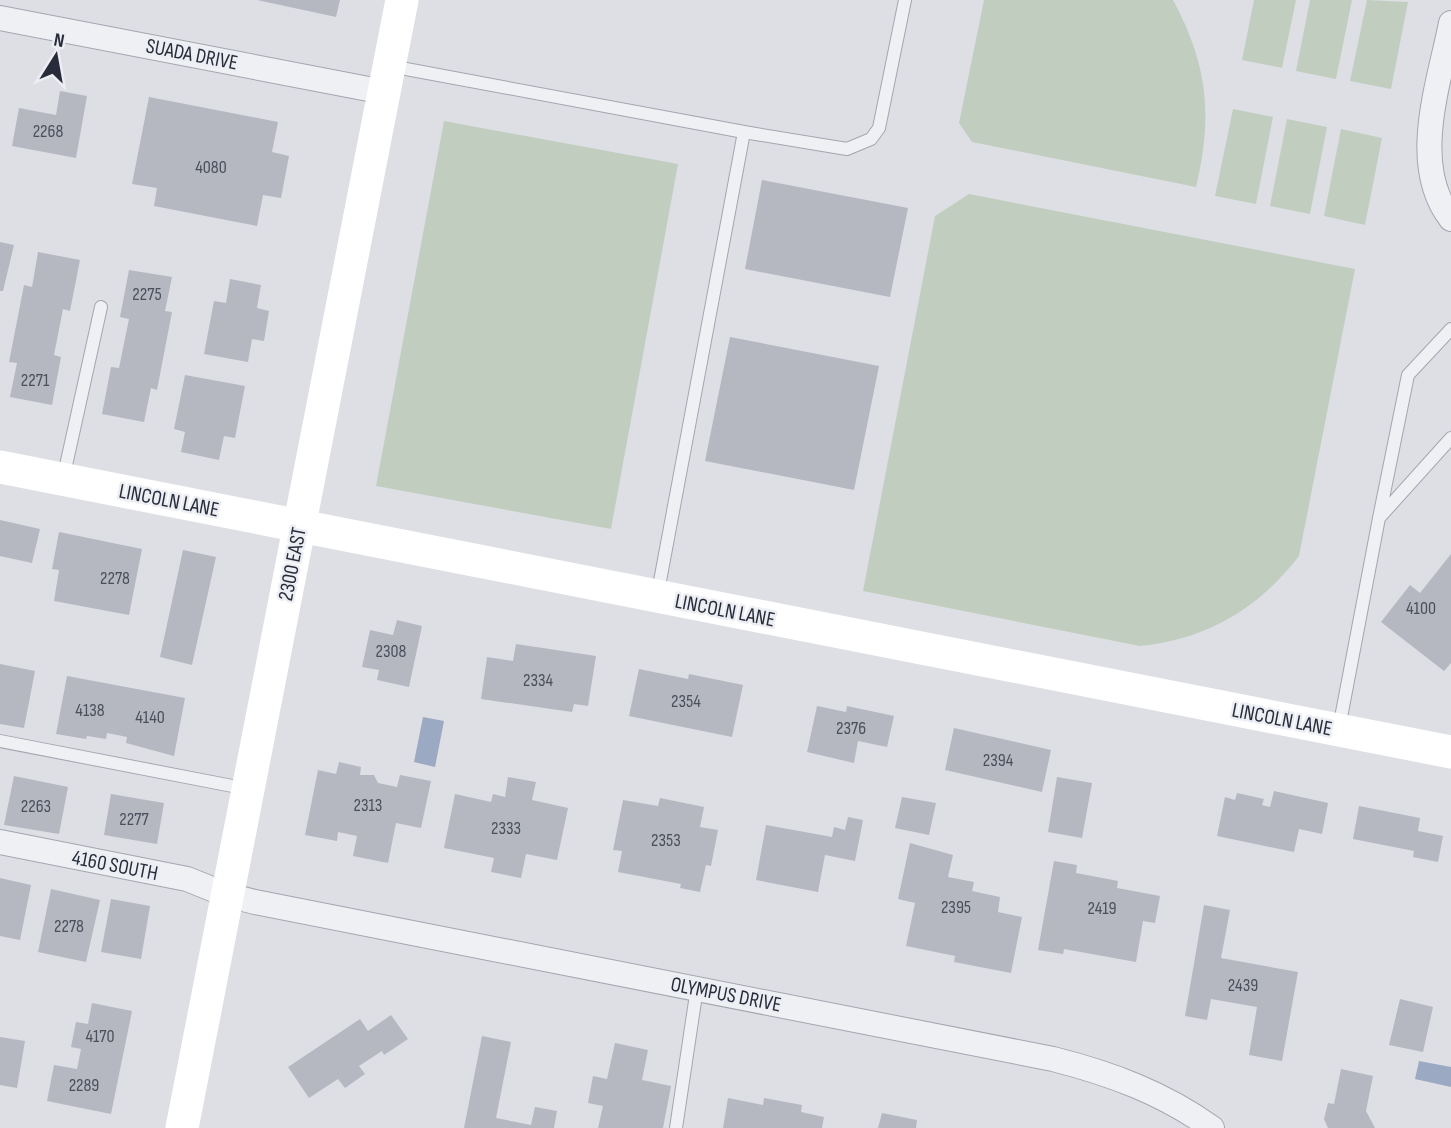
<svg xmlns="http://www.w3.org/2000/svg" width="1451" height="1128" font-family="'Sofia Sans Condensed',sans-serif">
<rect width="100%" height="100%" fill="#dddfe5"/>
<path fill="#c1cebf" d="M984,0H1173C1208,65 1213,116 1196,187L972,142L959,123Z
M1254,0H1296L1282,68L1242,60Z
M1310,0H1352L1336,79L1296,71Z
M1367,0L1408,2L1391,89L1350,81Z
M1233,109L1273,117L1256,204L1215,196Z
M1287,119L1327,127L1310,214L1270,206Z
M444,121L678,164L611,529L376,486Z
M1341,129L1382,138L1365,225L1324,216Z
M969,194L1355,269L1299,556C1258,609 1207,639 1140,646L863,591L935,216Z"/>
<path fill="#9ba9c2" d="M423,717L444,721L435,767L414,762Z
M1419,1061L1451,1067V1087L1415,1079Z"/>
<path fill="#b5b8c1" d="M257,0H340L336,17Z
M60,91L87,96L76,158L12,146L19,108L56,115Z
M149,97L278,122L272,152L289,156L281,198L263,195L257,226L154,206L157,188L132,184Z
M762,180L908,208L890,297L745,269Z
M0,242L14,245L3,291H0Z
M38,252L80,260L70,311L63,309L54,355L61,357L52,405L10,397L17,363L9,362L24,285L32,287Z
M129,270L172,277L165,311L172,312L157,390L151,388L144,422L102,414L111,367L119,368L129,319L120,317Z
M230,279L261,285L257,308L269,311L264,341L252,339L248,362L204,354L214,301L226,303Z
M730,337L879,366L854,490L705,461Z
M185,375L245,386L235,438L224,436L219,460L181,452L185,432L174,429Z
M0,520L40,529L32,563L0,556Z
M59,532L142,549L129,615L54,601L59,570L52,569Z
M183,550L216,557L192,665L160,657Z
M1451,554V663L1444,671L1381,622L1410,585L1420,593Z
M397,620L422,626L409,687L377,680L379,670L362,667L370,630L393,635Z
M516,644L596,656L588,706L574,704L572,712L481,699L487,657L513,661Z
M0,664L35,671L24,728L0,724Z
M639,669L688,679L689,674L743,685L732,737L629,716Z
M67,676L185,698L174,756L126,743L127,737L107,733L106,739L87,736L86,739L56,734Z
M817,706L846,712L847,706L894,716L887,747L858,741L854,763L807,752Z
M954,728L1051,750L1042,792L945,770Z
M339,762L361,767L360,775H374L378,783L397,787L400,775L431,781L421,828L396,823L388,863L353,856L357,836L338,832L337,841L305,835L318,770L336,774Z
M14,776L68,787L59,834L4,825Z
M508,777L536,782L532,800L568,808L557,860L526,854L521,878L491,872L494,858L444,848L455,794L491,802L493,794L505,797Z
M1057,777L1092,783L1082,838L1048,832Z
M1274,791L1328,803L1322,834L1299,829L1294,852L1217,836L1225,797L1235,800L1237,793L1264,799L1262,805L1270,807Z
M111,794L164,803L157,844L104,835Z
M902,797L936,803L929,835L895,828Z
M660,798L704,807L700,827L718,830L711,866L706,865L700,892L680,888L681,884L618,872L622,851L613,850L623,800L658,806Z
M1359,806L1420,818L1418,831L1443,836L1438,862L1413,857L1414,851L1353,839Z
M848,817L863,820L855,861L825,855L818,892L756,880L766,825L832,837L834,827L845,830Z
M910,843L953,855L948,877L974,882L972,891L1000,897L998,912L1022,917L1011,973L954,962L955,956L906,946L915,903L898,899Z
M1054,861L1077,865L1076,873L1118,881L1117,888L1160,896L1155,923L1143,921L1136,962L1064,949L1063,954L1038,950Z
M0,878L31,885L20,940L0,936Z
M51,889L100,900L86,962L38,952Z
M111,899L150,906L141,959L101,952Z
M1204,905L1230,910L1221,958L1298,972L1282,1061L1249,1055L1257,1007L1211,999L1207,1020L1185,1016Z
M1400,999L1433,1007L1423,1052L1389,1045Z
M92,1003L132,1011L111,1114L47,1101L54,1065L77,1069L81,1049L71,1047L76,1022L88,1024Z
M391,1015L408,1039L384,1055L382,1051L359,1066L365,1074L345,1088L338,1079L309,1098L288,1067L360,1019L368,1031Z
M482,1036L511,1042L496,1118L531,1125L535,1107L557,1111L554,1128H464Z
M0,1037L25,1041L17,1088L0,1085Z
M615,1043L648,1050L642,1080L671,1086L663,1128H598L603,1106L588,1103L593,1076L607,1079Z
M1341,1069L1373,1076L1366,1111L1375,1128H1328L1324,1119L1328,1103L1334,1104Z
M728,1098L763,1105L764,1098L802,1105L801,1112L824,1117L822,1128H723Z
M882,1113L917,1120L916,1128H878Z"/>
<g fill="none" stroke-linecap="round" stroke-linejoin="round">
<g stroke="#a3a6ae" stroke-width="14">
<path id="lane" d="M390,66L744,132
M63,479L101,307
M1379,518L1408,375L1451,329
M657,597L744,132L847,149L871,139L879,128L905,0
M1339,728L1379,518L1451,438
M0,741L248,789
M676,1128L697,988"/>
</g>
<g stroke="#a3a6ae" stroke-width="26">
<path id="street" d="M0,18L384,92
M1451,23C1439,84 1409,165 1451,219
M0,842L187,879L227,895L255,902L1053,1059C1112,1074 1163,1093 1212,1128"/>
</g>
<use href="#lane" stroke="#eff0f4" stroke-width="12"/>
<use href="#street" stroke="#eff0f4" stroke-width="24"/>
<path stroke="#fff" stroke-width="33" d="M0,467L1451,752
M182,1128L402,0"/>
</g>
<g text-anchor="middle" stroke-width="5" stroke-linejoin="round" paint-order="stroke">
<g font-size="18" fill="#4b4f5c">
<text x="48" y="137">2268</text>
<text x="211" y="173">4080</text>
<text x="147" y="300">2275</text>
<text x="35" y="386">2271</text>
<text x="115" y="584">2278</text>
<text x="1421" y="614">4100</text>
<text x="391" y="657">2308</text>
<text x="538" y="686">2334</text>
<text x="686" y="707">2354</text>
<text x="90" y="716">4138</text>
<text x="150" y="723">4140</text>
<text x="851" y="734">2376</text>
<text x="998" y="766">2394</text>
<text x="368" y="811">2313</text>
<text x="36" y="812">2263</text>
<text x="134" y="825">2277</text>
<text x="506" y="834">2333</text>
<text x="666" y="846">2353</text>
<text x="956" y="913">2395</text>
<text x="1102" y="914">2419</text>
<text x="69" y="932">2278</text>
<text x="1243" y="991">2439</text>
<text x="100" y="1042">4170</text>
<text x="84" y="1091">2289</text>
</g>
<g font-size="21" fill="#282c3a" stroke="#eceef3">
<text transform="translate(192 54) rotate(11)" y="7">SUADA DRIVE</text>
<text transform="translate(169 500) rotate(11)" y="7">LINCOLN LANE</text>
<text transform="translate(292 564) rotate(-79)" y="7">2300 EAST</text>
<text transform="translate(725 610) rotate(11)" y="7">LINCOLN LANE</text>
<text transform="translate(1282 719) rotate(11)" y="7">LINCOLN LANE</text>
<text transform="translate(115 865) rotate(11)" y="7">4160 SOUTH</text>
<text transform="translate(726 994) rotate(11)" y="7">OLYMPUS DRIVE</text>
</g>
</g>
<g transform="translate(56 56) rotate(11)" stroke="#eceef3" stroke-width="5" paint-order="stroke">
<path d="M0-5L12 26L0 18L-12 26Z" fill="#282c3a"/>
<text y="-10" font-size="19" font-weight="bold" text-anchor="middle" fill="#282c3a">N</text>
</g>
</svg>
